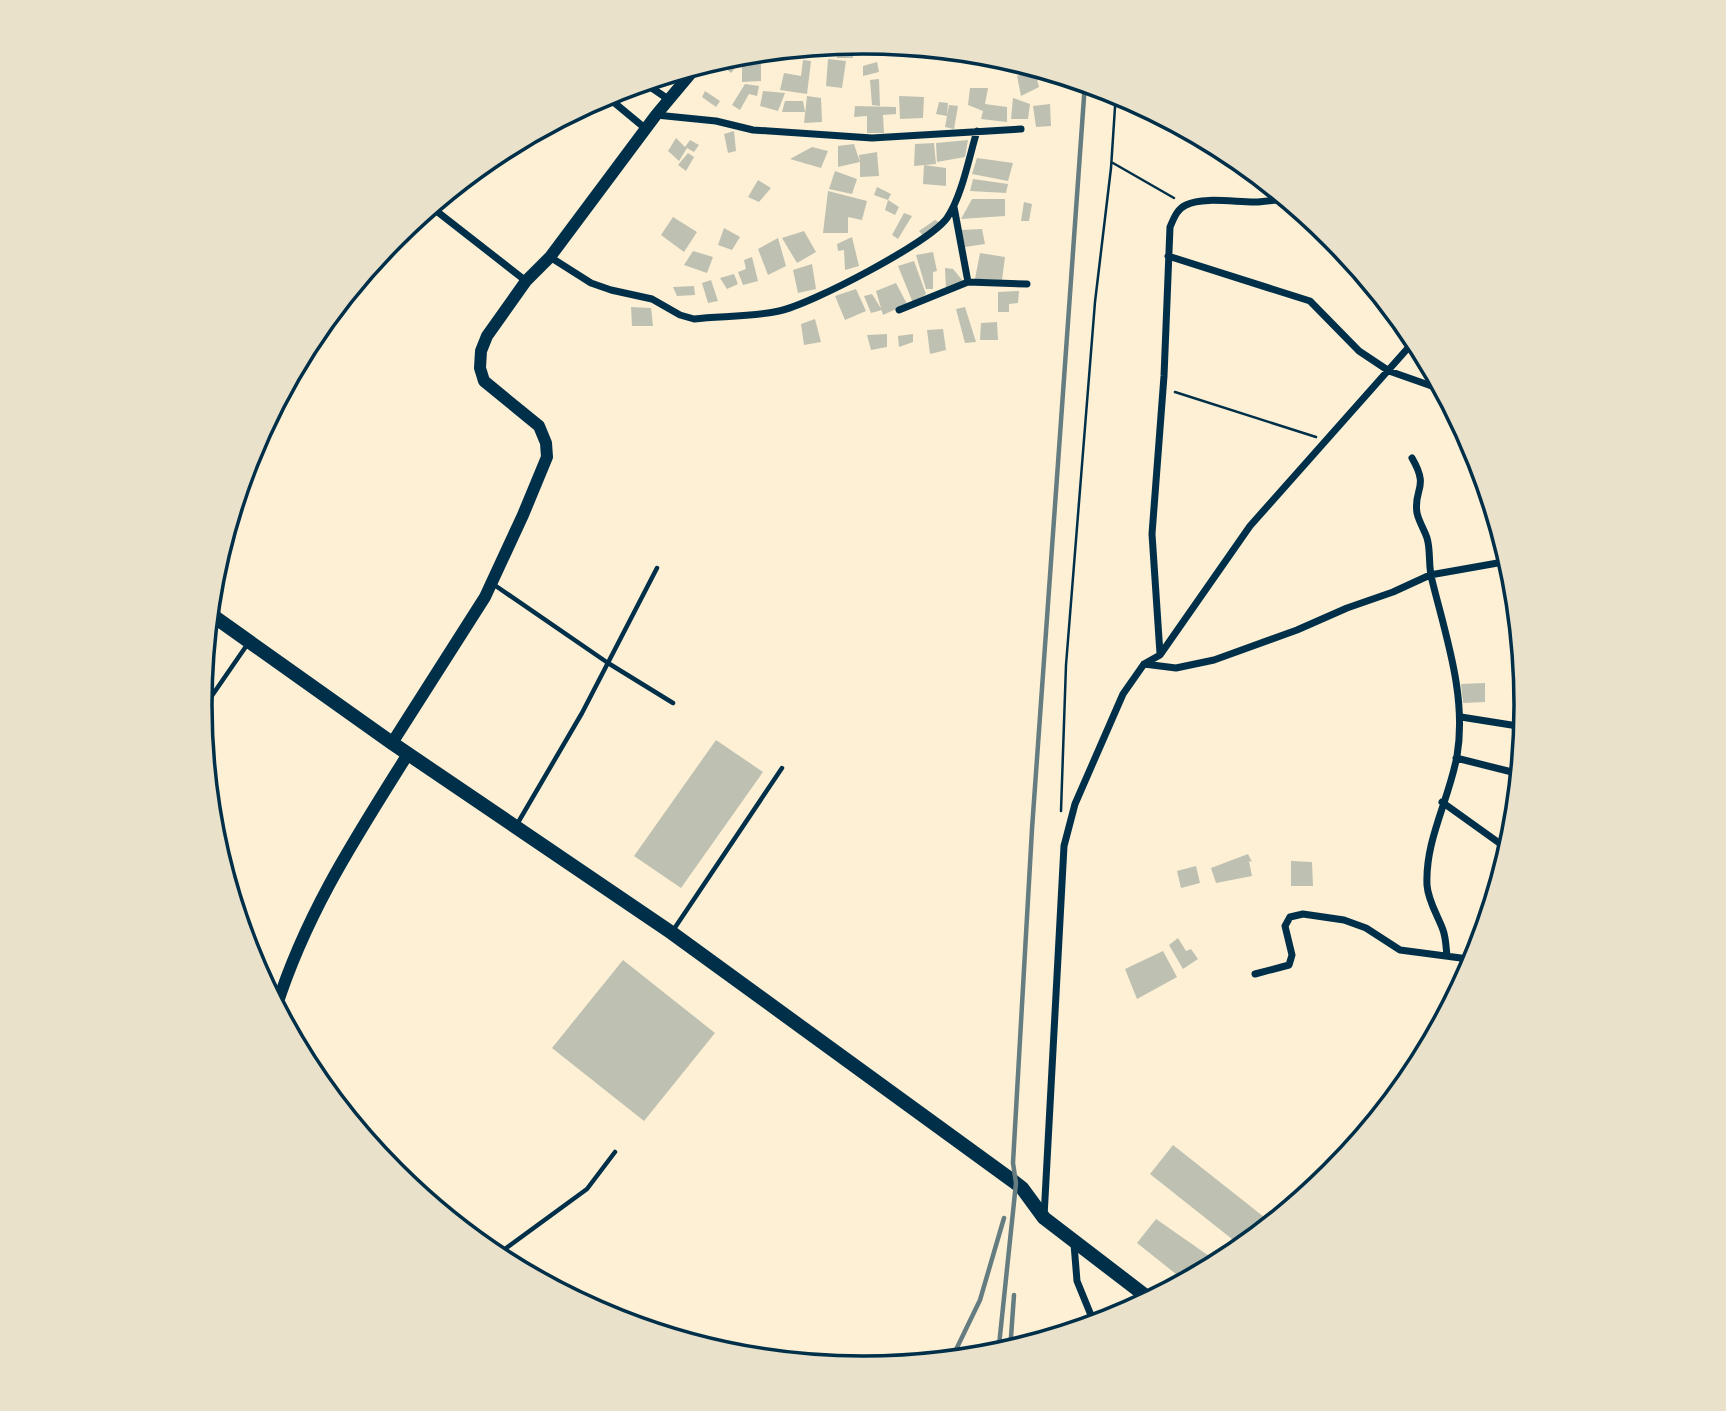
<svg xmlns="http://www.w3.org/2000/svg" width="1726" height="1411" font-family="Jost,sans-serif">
<rect width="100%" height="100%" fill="#fdf0d5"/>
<path fill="#bec0b2" d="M832,45L834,56H817L818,46Z
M809,47V53L786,57L788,49Z
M922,48L932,49V57H923Z
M835,49H852L853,58H837Z
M732,55L741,61L731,73L722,65L728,57Z
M828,59L846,61L842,88L826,86Z
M803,60L811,61L807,94L780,90L784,73L801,76Z
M877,62L879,72L863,76V66Z
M742,63L761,64V81L742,82Z
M1035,70L1039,87L1021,96L1017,76Z
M879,79L880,106L872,105L870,80Z
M745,84L759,86L757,96L749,94L740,110L732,105Z
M970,88H988L985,104L1007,107V122L981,119L983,111L968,105Z
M705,91L720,101L716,107L702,97Z
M763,91L785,93L778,111L760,106Z
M807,96L821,98L822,122L804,123Z
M899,96L924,97L923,118L900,119Z
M1013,98L1030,104L1028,119H1011Z
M785,101H803L805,112H782Z
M939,102L948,103L947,116L949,105L958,106L954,129L945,127L947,116L936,114Z
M1050,104L1051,126L1036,127L1033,106Z
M855,106L896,107V114L883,115L884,133H867V116L854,117Z
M734,131L736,151L728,153L724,134Z
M676,138L685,147L690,140L699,145L694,152L687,148L679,161L668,151Z
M968,140L965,157L937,162L936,143Z
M934,143L936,164L914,166L915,144Z
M854,144L860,162L859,155L877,152L879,176L860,177V162L838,167V146Z
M812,147L828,151L821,168L790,159Z
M688,153L694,157L686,171L678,165Z
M977,158L1013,163L1008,181L972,174Z
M924,165L946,168V186L923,184Z
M835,171L857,179L852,194L829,189Z
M973,179L1008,184L1006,193L970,191Z
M758,180L771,188L759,202L748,197Z
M877,187L891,194L888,200L874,195Z
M828,191L867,201L862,220L848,217V233H823Z
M972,199H1005V216L961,219Z
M888,200L899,207L895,215L885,210Z
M1024,202L1032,204L1029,221H1021Z
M904,213L912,216L898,239L892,235Z
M673,217L697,232L684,252L661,235Z
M935,220L942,224L925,238L919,231Z
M724,228L740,237L732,250L718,245Z
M982,229L985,244L965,247L961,230Z
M804,231L816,252L797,263L782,238Z
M852,237L859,266L845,270L844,250L838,251L837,244Z
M778,238L786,266L768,275L758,249Z
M693,251L713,257L707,273L684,265Z
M933,252L937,271L933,272V289H926L916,255Z
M980,253L1005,257L1002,280L975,279Z
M752,257L758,281L743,285L738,272L746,269L744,260Z
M914,261L926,294L913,303L898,266Z
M812,264L816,289L798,293L793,270Z
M945,268L953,269L963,281L946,290Z
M734,274L738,284L727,289L720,278Z
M711,280L718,301L708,303L702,283Z
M896,283L907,304L883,315L876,291Z
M694,286L695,295L677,296L673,287Z
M856,289L866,311L845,320L835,296Z
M1019,291L1018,303L1009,304V312H998V292Z
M872,294L882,310L871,313L864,296Z
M631,307L651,308L653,326H632Z
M965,307L976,342L965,343L956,309Z
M815,319L821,342L804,345L801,324Z
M997,322L998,340H980L981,323Z
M943,329L946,350L930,354L927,330Z
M887,334V347L871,350L867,335Z
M913,334V342L899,347L898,336Z
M1485,683V702L1463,703L1461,684Z
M716,740L763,772L681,888L634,856Z
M1248,854L1252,862L1249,861L1252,876L1216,883L1211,868Z
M1291,861L1312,862L1313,886H1291Z
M1196,866L1200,883L1181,888L1177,871Z
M1178,938L1186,951L1191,949L1198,959L1183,969L1169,945Z
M1163,951L1177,977L1137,999L1125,969Z
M623,960L715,1033L644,1121L552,1048Z
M1173,1145L1264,1217L1242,1247L1150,1174Z
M1156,1219L1212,1258L1199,1275L1186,1282L1137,1243Z
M610,1311L626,1323V1324L605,1316Z"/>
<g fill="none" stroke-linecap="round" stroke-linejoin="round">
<path stroke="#003049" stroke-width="2.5" d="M1113,163L1174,198
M1175,392L1316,437
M1061,811L1066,665L1095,302L1111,168L1116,92"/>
<path stroke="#003049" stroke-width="4.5" d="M493,584L608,663L673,703
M200,713L249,642
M516,826L582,713L657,568
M672,932L782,768
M494,1257L587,1189L615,1152"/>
<path stroke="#003049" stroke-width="7" d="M643,82L668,99
M605,95L646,129
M656,115L716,121L753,130L872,138L1021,129
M430,206L526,281
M954,207L968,282
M1168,256L1310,301L1359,351L1389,371L1443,390
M550,257L591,283L611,290L652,299L680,315L694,319C722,316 752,317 779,311C810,305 930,242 947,218C962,196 969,157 977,131
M899,310L968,282L1027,284
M1412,458C1430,489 1413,488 1417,513C1419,522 1424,529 1427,538C1431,551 1428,566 1432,580C1446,637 1467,697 1457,756C1449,800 1425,840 1427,885C1428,901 1438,916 1443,930C1446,938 1446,948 1447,956
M1160,654L1152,534L1164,376L1170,227C1174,218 1177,209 1186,205C1204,196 1239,203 1258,202C1268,201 1277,200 1286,199
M1144,664L1176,668L1214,660L1297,630L1347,608L1393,592L1430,575L1509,561
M1461,717L1524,727
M1456,758L1520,774
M1442,802L1509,850
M1255,974L1289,965L1292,955L1285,926L1290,917L1303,914L1344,920L1366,928L1400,950L1476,960
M1044,1217L1064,846L1075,804L1123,694L1144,664L1160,655L1250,526L1416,339
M1074,1244L1077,1281L1095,1325"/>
<path stroke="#003049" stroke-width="12" d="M392,743L485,597L523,515L547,457L546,443L539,426L484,381L480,368L481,351L487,336L526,281L550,257L656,115L697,66
M276,1008C306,913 356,837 408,754"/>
<path stroke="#003049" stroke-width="14" d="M209,613L392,743L672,933L1013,1181L1022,1188L1044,1218L1151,1300"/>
<path stroke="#657d81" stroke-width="4.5" d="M1010,1351L1014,1295
M998,1355L1016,1183L1013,1163L1032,829L1085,83
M951,1360L980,1300L1004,1218"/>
</g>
<path d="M0 0H1726V1411H0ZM212 705a651 651 0 1 1 1302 0a651 651 0 1 1-1302 0Z" fill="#e9e1ca" fill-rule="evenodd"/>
<path fill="none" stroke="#003049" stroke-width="3.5" d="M212 705a651 651 0 1 1 1302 0a651 651 0 1 1-1302 0Z"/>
</svg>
